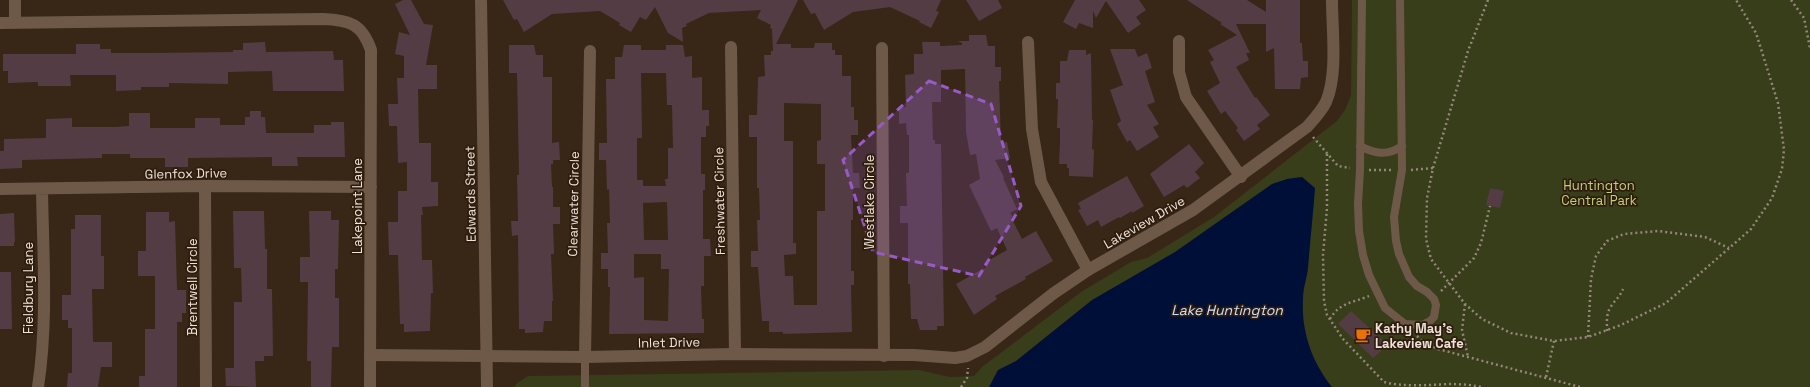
<svg xmlns="http://www.w3.org/2000/svg" width="1810" height="387" font-family="'Space Grotesk',sans-serif">
<rect width="100%" height="100%" fill="#382617"/>
<path fill="#383d1a" d="M1352,0H1810V387H514L517,383L528,376L919,370L950,377L974,376L982,367L1081,292L1131,262L1147,258L1214,217L1337,121L1345,110L1351,95Z"/>
<path fill="#000f38" d="M1302,177L1315,188C1313,215 1310,242 1308,268C1307,278 1303,288 1303,299C1301,331 1312,362 1332,387H989L998,370L1016,361L1092,300L1175,252L1272,184L1287,179Z"/>
<path fill="#543c44" fill-rule="evenodd" d="M403,0H411L424,24L433,25L426,65H437V89H418L419,143H431V182H438V206L422,207L423,215H421L422,260H432L433,293H431L430,331L404,332V324H400L398,255H389L388,222H398V191H407V162L398,163L397,126H389L388,104H398L397,78H404V56L395,54L399,32L410,35L395,4Z
M503,0H798L776,44H791V48H814L815,43H832V50H835V55H842V76H851V107H854V120H858V135H851L853,173H859L860,188H853V220H851V271H854V285H851L852,332L783,334V332H769V321H762L758,267H751V251H758L757,220H760L759,188H757V137H749V115H757L758,77L765,76L764,55H771V51H773L772,29L770,28L771,25L757,18L761,10L709,13L686,24L687,26L682,28L683,42L668,33L655,7L646,20L640,17L631,32L619,25L620,23L600,11L552,14L524,32L517,19L514,20ZM784,103L821,104V140L817,141V164H825V211H817V305H794L793,276H785L784,255L796,254V243H793V141H784Z
M803,0H941L936,11L939,12L931,28L919,22L920,21L890,7L853,12L824,30L815,13L811,14Z
M966,0H998L1002,8L979,21Z
M1075,0H1139L1146,10L1136,17L1141,24L1128,33L1106,1L1096,18L1093,11V28L1079,23L1076,29L1063,22Z
M1187,0H1247L1266,12V0H1300V43H1302L1303,61H1308V77L1301,78L1300,89H1275L1274,48L1266,52V24H1236L1250,53H1246L1249,60L1236,67L1255,98L1256,97L1270,115L1257,125L1260,129L1244,141L1236,130L1238,128L1225,111L1221,114L1207,91L1220,83L1210,62L1214,60L1208,50L1237,35L1220,24L1222,23Z
M969,35H986L988,46H995V67H1001V81H999L1001,143L1007,142L1010,158L995,160L1004,177L1003,178L1017,209L1010,213L1013,217H1011L1022,239L1036,231L1053,261L1025,277L1026,279L995,296L997,299L974,315L956,284L986,267L984,263L1007,250L997,228L991,231L969,185L980,179L976,154L970,155L966,132L965,69L941,70V102H932L933,140H935V144H941L944,326H937V330H920L917,319H911L910,284H908V223H900V206H907L906,173H909V135H907L906,123L899,124V108L906,107L905,75L914,74V54H923L922,42H940V46L962,45V43L958,41H969Z
M265,42L266,52L333,51L334,60H343L344,91H273L272,71L228,72V84L169,83V87H141V90L116,91V75H70L71,86H38V82L8,83V71H3V54H76V44H100V49H111V53H154L233,52V50H243V43Z
M509,45H534L536,55H543V77H552V143L559,142L560,160H553V164H551L552,187H553V207H560V224H553L554,254H551L553,301H552V321H544L543,332L525,333V329H519L518,235L512,236L511,221H518L517,175H519L517,73H509Z
M624,45H641V50H666V45H683L685,57L692,56V78L702,77V110H709V126H706V137H701V174H705V190H703V239H710L711,256H704V286H701L702,319H704V333L609,334L610,287H608V269H601V253H608L607,223H610L609,189L607,190L606,160H599V143H607L606,79H615V57H622ZM641,73H666L667,105H672L673,148H668V179H665L666,186H643V180H637V138H642ZM667,202L668,240H644L643,203ZM634,254H661V269H669L668,321L644,320V277L634,278Z
M1110,49H1135L1138,57L1147,53L1152,68L1145,71L1155,102L1147,105L1159,124L1153,127L1159,137L1137,151L1130,140L1127,142L1117,124L1121,121L1110,90L1123,85Z
M1069,50H1086V55L1091,53L1092,120H1093L1092,149L1094,150L1093,177L1069,176V168H1067V164H1059L1060,142V128H1057L1058,99H1056V83H1060V61H1067Z
M250,111H261V117H265L266,133H314V125H331V122H344L345,157H297L298,166H272V157L188,158V167H165V158H130V154H102V158L22,160V168L0,169V151H4V139L46,138V119L72,118V127H116L129,126V113H150V128H195V118H220V125H245V117H250Z
M1189,144L1204,163L1195,172L1200,178L1187,188L1184,185L1164,197L1150,174Z
M1127,176L1144,206L1132,213V211L1120,218L1119,217L1101,227L1098,220L1087,226L1078,210L1081,209L1078,203Z
M1490,188L1504,191L1500,208L1486,205Z
M233,211H264L265,249H267V289H272L273,356H264V361H255L256,387L226,386L225,368H234V302H242L241,268H234Z
M309,211H331V220H339L338,269H335V298H339V347H332L331,387H311V361H307L308,282H300V257H310Z
M146,212H169V222L175,221L177,290H186V313H182V322H177V387H139V376H145V329H155V276H138V251H146Z
M14,213L15,242H14V246H0V214Z
M75,215H101V256H104V289H92L93,342H112V367H101L98,387H67L68,373H72V328H68V320H62V295H71V229H75Z
M0,272H11L12,329H0Z
M1351,311L1388,345L1373,358L1338,324Z"/>
<g fill="none" stroke-linecap="round" stroke-linejoin="round">
<path stroke="#95867a" stroke-width="2.5" stroke-dasharray="2 3" stroke-linecap="butt" d="M1488,0L1468,51L1433,168L1427,198L1426,239L1431,259L1465,304L1482,319L1511,333L1554,341L1588,337L1621,325L1666,303L1751,229L1772,198L1782,169L1784,150L1778,103L1756,33L1736,0
M1791,0L1804,18L1810,48
M1313,137L1338,166L1350,168
M1327,154V208L1323,255L1324,301L1327,315L1343,339L1384,382C1401,387 1430,385 1449,384C1460,384 1471,385 1482,387
M1369,170H1392
M1411,170L1433,168
M1441,291L1474,258L1481,243L1490,206
M1465,304L1462,330L1468,357
M1330,319C1339,303 1352,303 1369,296
M1607,331C1607,323 1606,315 1610,308C1614,301 1620,297 1623,289
M1417,336L1423,342L1438,349L1580,387
M1588,337L1591,279L1596,256L1607,241L1624,234L1658,231L1705,237L1729,248
M1546,377L1554,341
M961,387L967,378L968,368"/>
<path stroke="#6e5949" stroke-width="8" d="M1362,0L1360,170L1358,204L1359,231L1363,255L1369,275L1385,308L1405,324L1422,325L1430,321L1434,317L1436,305L1434,299L1427,292L1417,286L1409,277L1399,254L1396,241L1394,217L1402,170L1400,0
M1360,146C1375,154 1388,156 1402,146
M585,387V357"/>
<path stroke="#6e5949" stroke-width="12" d="M15,0V23
M0,23L323,19C350,20 362,24 371,50L370,387
M1179,41V72L1186,97L1241,177
M1028,42L1032,129L1041,182L1088,270
M731,47L735,354
M882,48L884,356
M205,186L206,387
M0,189L205,186L371,187
M585,357L590,51
M38,387C48,322 43,255 42,189"/>
<path stroke="#6e5949" stroke-width="12" d="M370,355L585,357L735,354L914,355L955,358L967,356L985,347L1054,293L1088,270L1193,210L1307,127C1314,119 1321,112 1326,102C1338,74 1332,31 1332,0"/>
<path stroke="#6e5949" stroke-width="12" d="M481,0L487,387"/>
</g>
<path fill="#985ac6" fill-opacity="0.2" stroke="#985ac6" stroke-width="3" stroke-dasharray="8 5" stroke-linejoin="round" d="M929,81L991,104L1021,206L979,276L873,252L843,160Z"/>
<defs>
<g id="cafe-bare" transform="scale(1.2)"><path d="M-5.5-4.5H6V0H3Q3 3.5 0 3.5H-2.5Q-5.5 3.5-5.5 0ZM3-3.2v2h1.7v-2ZM-6 4.5H4V6H-6Z" fill="#e8710a" stroke="#2e1c0d" stroke-width="2.5" paint-order="stroke"/></g>
</defs>
<g fill-rule="evenodd">
<use href="#cafe-bare" x="1363" y="335"/>
</g>
<g text-anchor="middle" stroke-width="3.5" stroke-linejoin="round" paint-order="stroke">
<g font-size="13" fill="#eee2d9" stroke="#2e1c0d">
<text transform="translate(186 173) rotate(-1)" y="5">Glenfox Drive</text>
<text transform="translate(470 194) rotate(-91)" y="5">Edwards Street</text>
<text transform="translate(719 201) rotate(-91)" y="5">Freshwater Circle</text>
<text transform="translate(869 202) rotate(-90)" y="5">Westlake Circle</text>
<text transform="translate(573 204) rotate(-89)" y="5">Clearwater Circle</text>
<text transform="translate(357 206) rotate(-90)" y="5">Lakepoint Lane</text>
<text transform="translate(1144 222) rotate(-30)" y="5">Lakeview Drive</text>
<text transform="translate(192 287) rotate(-90)" y="5">Brentwell Circle</text>
<text transform="translate(28 288) rotate(-90)" y="5">Fieldbury Lane</text>
<text transform="translate(669 342) rotate(-1)" y="5">Inlet Drive</text>
</g>
<g font-size="13" fill="#c2d178" stroke="#2e1c0d">
<text x="1599" y="190">Huntington<tspan x="1599" dy="15">Central Park</tspan></text>
</g>
<g font-size="13" font-weight="bold" fill="#eee2d9" stroke="#2e1c0d" text-anchor="start">
<text x="1375" y="333">Kathy May’s<tspan x="1375" dy="15">Lakeview Cafe</tspan></text>
</g>
<g font-size="14" font-style="italic" fill="#cde0fe" stroke="#2e1c0d">
<text x="1227" y="315">Lake Huntington</text>
</g>
</g>
</svg>
